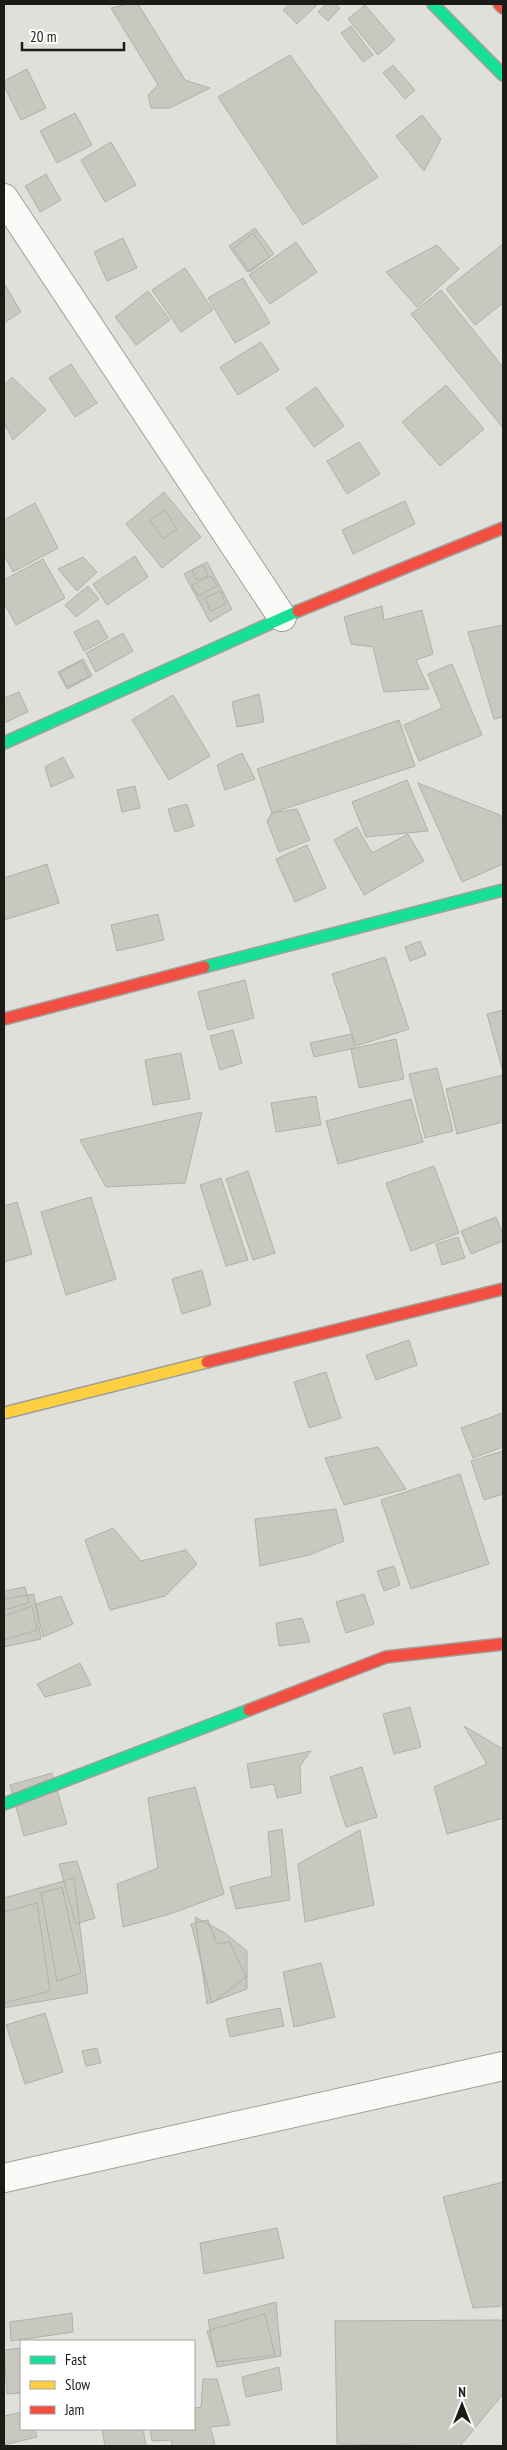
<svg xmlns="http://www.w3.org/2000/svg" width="507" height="2450" font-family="'PT Sans Narrow',sans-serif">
<rect width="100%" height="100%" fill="#e0e0da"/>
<path fill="#c8c8bf" stroke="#b1b1ac" d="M127,4H138L185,80L210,88L170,108H151L148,95L158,85L111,8Z
M289,4H318L297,24L283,10Z
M326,4H334L340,8L328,21L318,12Z
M365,5L395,40L378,55L348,19Z
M351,26L373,55L363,62L341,33Z
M290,55L378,177L303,225L218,97Z
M393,65L415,90L405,99L383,73Z
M27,69L46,108L21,120L4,86V81Z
M75,113L92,145L57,163L40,131Z
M422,115L441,139L424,171L396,136Z
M111,142L136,185L105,202L81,160Z
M46,174L61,200L40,212L25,186Z
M255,228L274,254L247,272L229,246Z
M253,233L270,257L250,272L233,248Z
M123,238L137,268L107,281L94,252Z
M296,242L317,272L270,304L249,275Z
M503,244V303L475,325L446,289Z
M437,245L459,269L417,307L386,272Z
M185,268L213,310L181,332L152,290Z
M243,278L270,323L235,343L208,298Z
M4,283L21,312L4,323Z
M441,290L503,367V428L411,314Z
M148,291L170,320L136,345L115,317Z
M261,342L279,370L238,395L220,367Z
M71,364L97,403L75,417L49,378Z
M12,377L46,410L13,440L4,423V385Z
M446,385L484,429L440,466L402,422Z
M316,387L344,426L314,447L286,408Z
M359,442L380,474L347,494L327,461Z
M164,492L201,537L162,568L126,524Z
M405,501L415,524L353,554L342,530Z
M35,503L58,548L13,572L4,555V520Z
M165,510L177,529L163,539L150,520Z
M135,556L148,577L107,605L93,584Z
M83,557L97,572L77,591L58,569Z
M43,559L65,598L16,625L4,603V580Z
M207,562L232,609L210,622L184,574Z
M203,565L208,576L196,580L192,570Z
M211,576L217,586L198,596L192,585Z
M88,586L99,599L76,617L65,605Z
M220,591L226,604L211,611L205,598Z
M382,606L384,620L422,610L433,654L416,660L429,689L384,692L373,647L351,644L344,617Z
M98,620L108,638L84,651L74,632Z
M503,625V717L494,719L468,632Z
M123,633L133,651L96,672L86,653Z
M83,659L92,676L67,689L58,672Z
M81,661L89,676L68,687L60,673Z
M452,664L482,735L419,761L404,725L442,708L428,674Z
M19,692L28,712L4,723V698Z
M259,694L264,722L237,727L232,702Z
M173,695L210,756L169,780L132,720Z
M399,720L415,766L272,813L257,769Z
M242,753L255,779L225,790L217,765Z
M63,757L74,777L51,787L45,767Z
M407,780L428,831L366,837L352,802Z
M418,783L500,815L503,822V864L462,882Z
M135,786L140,808L122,812L117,790Z
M187,804L194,826L175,832L168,809Z
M297,809L310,840L279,852L267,821L272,813Z
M357,827L372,853L408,834L424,861L364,895L334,840Z
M307,845L326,888L295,902L276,859Z
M47,864L59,903L4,920V878Z
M158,914L164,940L117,951L111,925Z
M420,941L426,955L410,961L405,947Z
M385,957L409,1029L356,1046L332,974Z
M245,980L254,1018L208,1030L198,992Z
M503,1010V1072L487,1014Z
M233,1030L242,1063L220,1070L210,1036Z
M351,1034L355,1048L314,1057L310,1043Z
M396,1039L404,1079L359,1088L351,1049Z
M181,1053L190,1099L153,1105L145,1060Z
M437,1068L453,1131L425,1138L409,1074Z
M503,1075V1122L457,1134L446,1089Z
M316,1096L321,1125L276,1132L271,1103Z
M411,1099L423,1142L338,1164L326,1121Z
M202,1112L185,1183L106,1187L80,1140Z
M434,1166L459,1233L411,1251L386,1183Z
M248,1171L275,1253L253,1260L226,1179Z
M221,1178L248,1260L226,1266L200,1185Z
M91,1197L116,1279L66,1295L41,1212Z
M17,1202L32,1254L4,1262V1206Z
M496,1217L503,1234V1241L471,1254L461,1231Z
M458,1237L465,1258L442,1265L436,1244Z
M202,1270L211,1305L182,1314L172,1279Z
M409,1340L417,1365L376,1380L366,1355Z
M326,1372L341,1418L309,1428L294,1382Z
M503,1413V1447L473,1458L461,1428Z
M378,1447L406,1489L344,1505L325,1458Z
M503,1451V1494L484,1500L471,1461Z
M460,1474L489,1564L411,1589L381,1500Z
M336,1509L344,1541L309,1555L260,1566L255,1519Z
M113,1528L141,1561L186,1550L197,1564L165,1596L110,1610L85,1540Z
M394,1566L400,1585L384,1591L377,1571Z
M25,1587L29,1603L4,1610V1591Z
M34,1594L41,1639L4,1647V1599Z
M364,1594L374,1624L346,1633L336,1602Z
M61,1596L73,1624L43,1637L36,1604Z
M32,1606L37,1630L4,1640V1616Z
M302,1618L310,1642L279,1646L276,1623Z
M80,1663L91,1685L45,1697L37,1684Z
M410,1707L421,1747L394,1754L383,1714Z
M464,1726L503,1749V1818L447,1834L434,1787L487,1764Z
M311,1751L300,1766L301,1793L277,1798L274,1784L251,1788L247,1764Z
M362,1767L377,1817L346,1827L330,1777Z
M52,1773L67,1824L24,1836L10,1785Z
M195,1787L224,1894L170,1914L123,1927L117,1884L158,1868L148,1798Z
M282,1829L290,1900L236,1909L230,1887L272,1876L268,1832Z
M360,1830L374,1905L305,1922L298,1864Z
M77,1861L95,1918L76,1924L59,1864Z
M74,1878L88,1993L4,2008V1898Z
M62,1887L81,1973L57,1981L41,1893Z
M37,1903L50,1991L4,2003V1912Z
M195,1917L225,1933L247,1951V1989L207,2004Z
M208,1920L217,1944L230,1942L246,1977L212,2003L191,1924Z
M321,1963L335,2017L294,2027L283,1972Z
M280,2008L284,2026L230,2037L226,2019Z
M45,2013L63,2072L25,2084L6,2025Z
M97,2048L101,2063L86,2066L82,2051Z
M503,2182V2306L473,2308L443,2197Z
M277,2228L284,2258L204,2274L200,2243Z
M276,2302L281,2356L217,2367L208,2320Z
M72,2313L73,2332L11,2341L10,2322Z
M265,2314L275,2355L216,2362L207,2331Z
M503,2320V2394L460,2446L337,2444L335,2321Z
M21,2348V2393L7,2394L4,2350Z
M279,2367L282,2390L246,2397L242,2377Z
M203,2379H217L230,2425L210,2427L215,2444L209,2446H172L171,2440L152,2441L150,2429H194V2408L201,2407Z
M21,2412V2429H35L37,2437L4,2445V2416Z
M102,2429H143L146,2446H105Z"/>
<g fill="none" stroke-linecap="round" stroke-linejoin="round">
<g stroke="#a0a09b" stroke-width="30">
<path id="street" d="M4,198L282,617
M4,2178L503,2066"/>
</g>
<g stroke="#a0a09b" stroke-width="14">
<path id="fast" d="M433,4L503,75
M4,743L298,611
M204,967L503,890
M4,1804L249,1710"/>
</g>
<g stroke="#a0a09b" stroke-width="14">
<path id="slow" d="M4,1413L207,1362"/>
</g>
<g stroke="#a0a09b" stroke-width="14">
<path id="jam" d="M499,4L503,8
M298,611L503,528
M4,1019L204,967
M207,1362L503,1289
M249,1710L386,1657L503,1644"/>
</g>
<use href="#street" stroke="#fafaf9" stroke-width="28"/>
<use href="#fast" stroke="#16e098" stroke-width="11"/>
<use href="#slow" stroke="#ffcf43" stroke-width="11"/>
<use href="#jam" stroke="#f24e42" stroke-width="11"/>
</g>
<rect width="507" height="2450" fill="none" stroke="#1b1b17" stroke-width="10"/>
<rect x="20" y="2340" width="175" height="90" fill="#ffffff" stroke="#a4a4a2"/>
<rect x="30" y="2356" width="25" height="8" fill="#16e098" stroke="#a4a4a2"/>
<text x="65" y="2365" font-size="15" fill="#1b1b17">Fast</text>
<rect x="30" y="2381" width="25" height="8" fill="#ffcf43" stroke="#a4a4a2"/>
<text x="65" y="2390" font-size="15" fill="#1b1b17">Slow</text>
<rect x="30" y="2406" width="25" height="8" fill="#f24e42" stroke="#a4a4a2"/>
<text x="65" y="2415" font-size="15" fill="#1b1b17">Jam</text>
<g transform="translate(462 2405)" stroke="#ffffff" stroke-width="4" paint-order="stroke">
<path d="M0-4L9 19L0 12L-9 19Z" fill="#1b1b17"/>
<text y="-8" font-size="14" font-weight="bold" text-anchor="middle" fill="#1b1b17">N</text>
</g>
<path d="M22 42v8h102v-8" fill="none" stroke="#1b1b17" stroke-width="2.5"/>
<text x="30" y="42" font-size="15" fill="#1b1b17" stroke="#ffffff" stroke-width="4" paint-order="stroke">20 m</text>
</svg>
